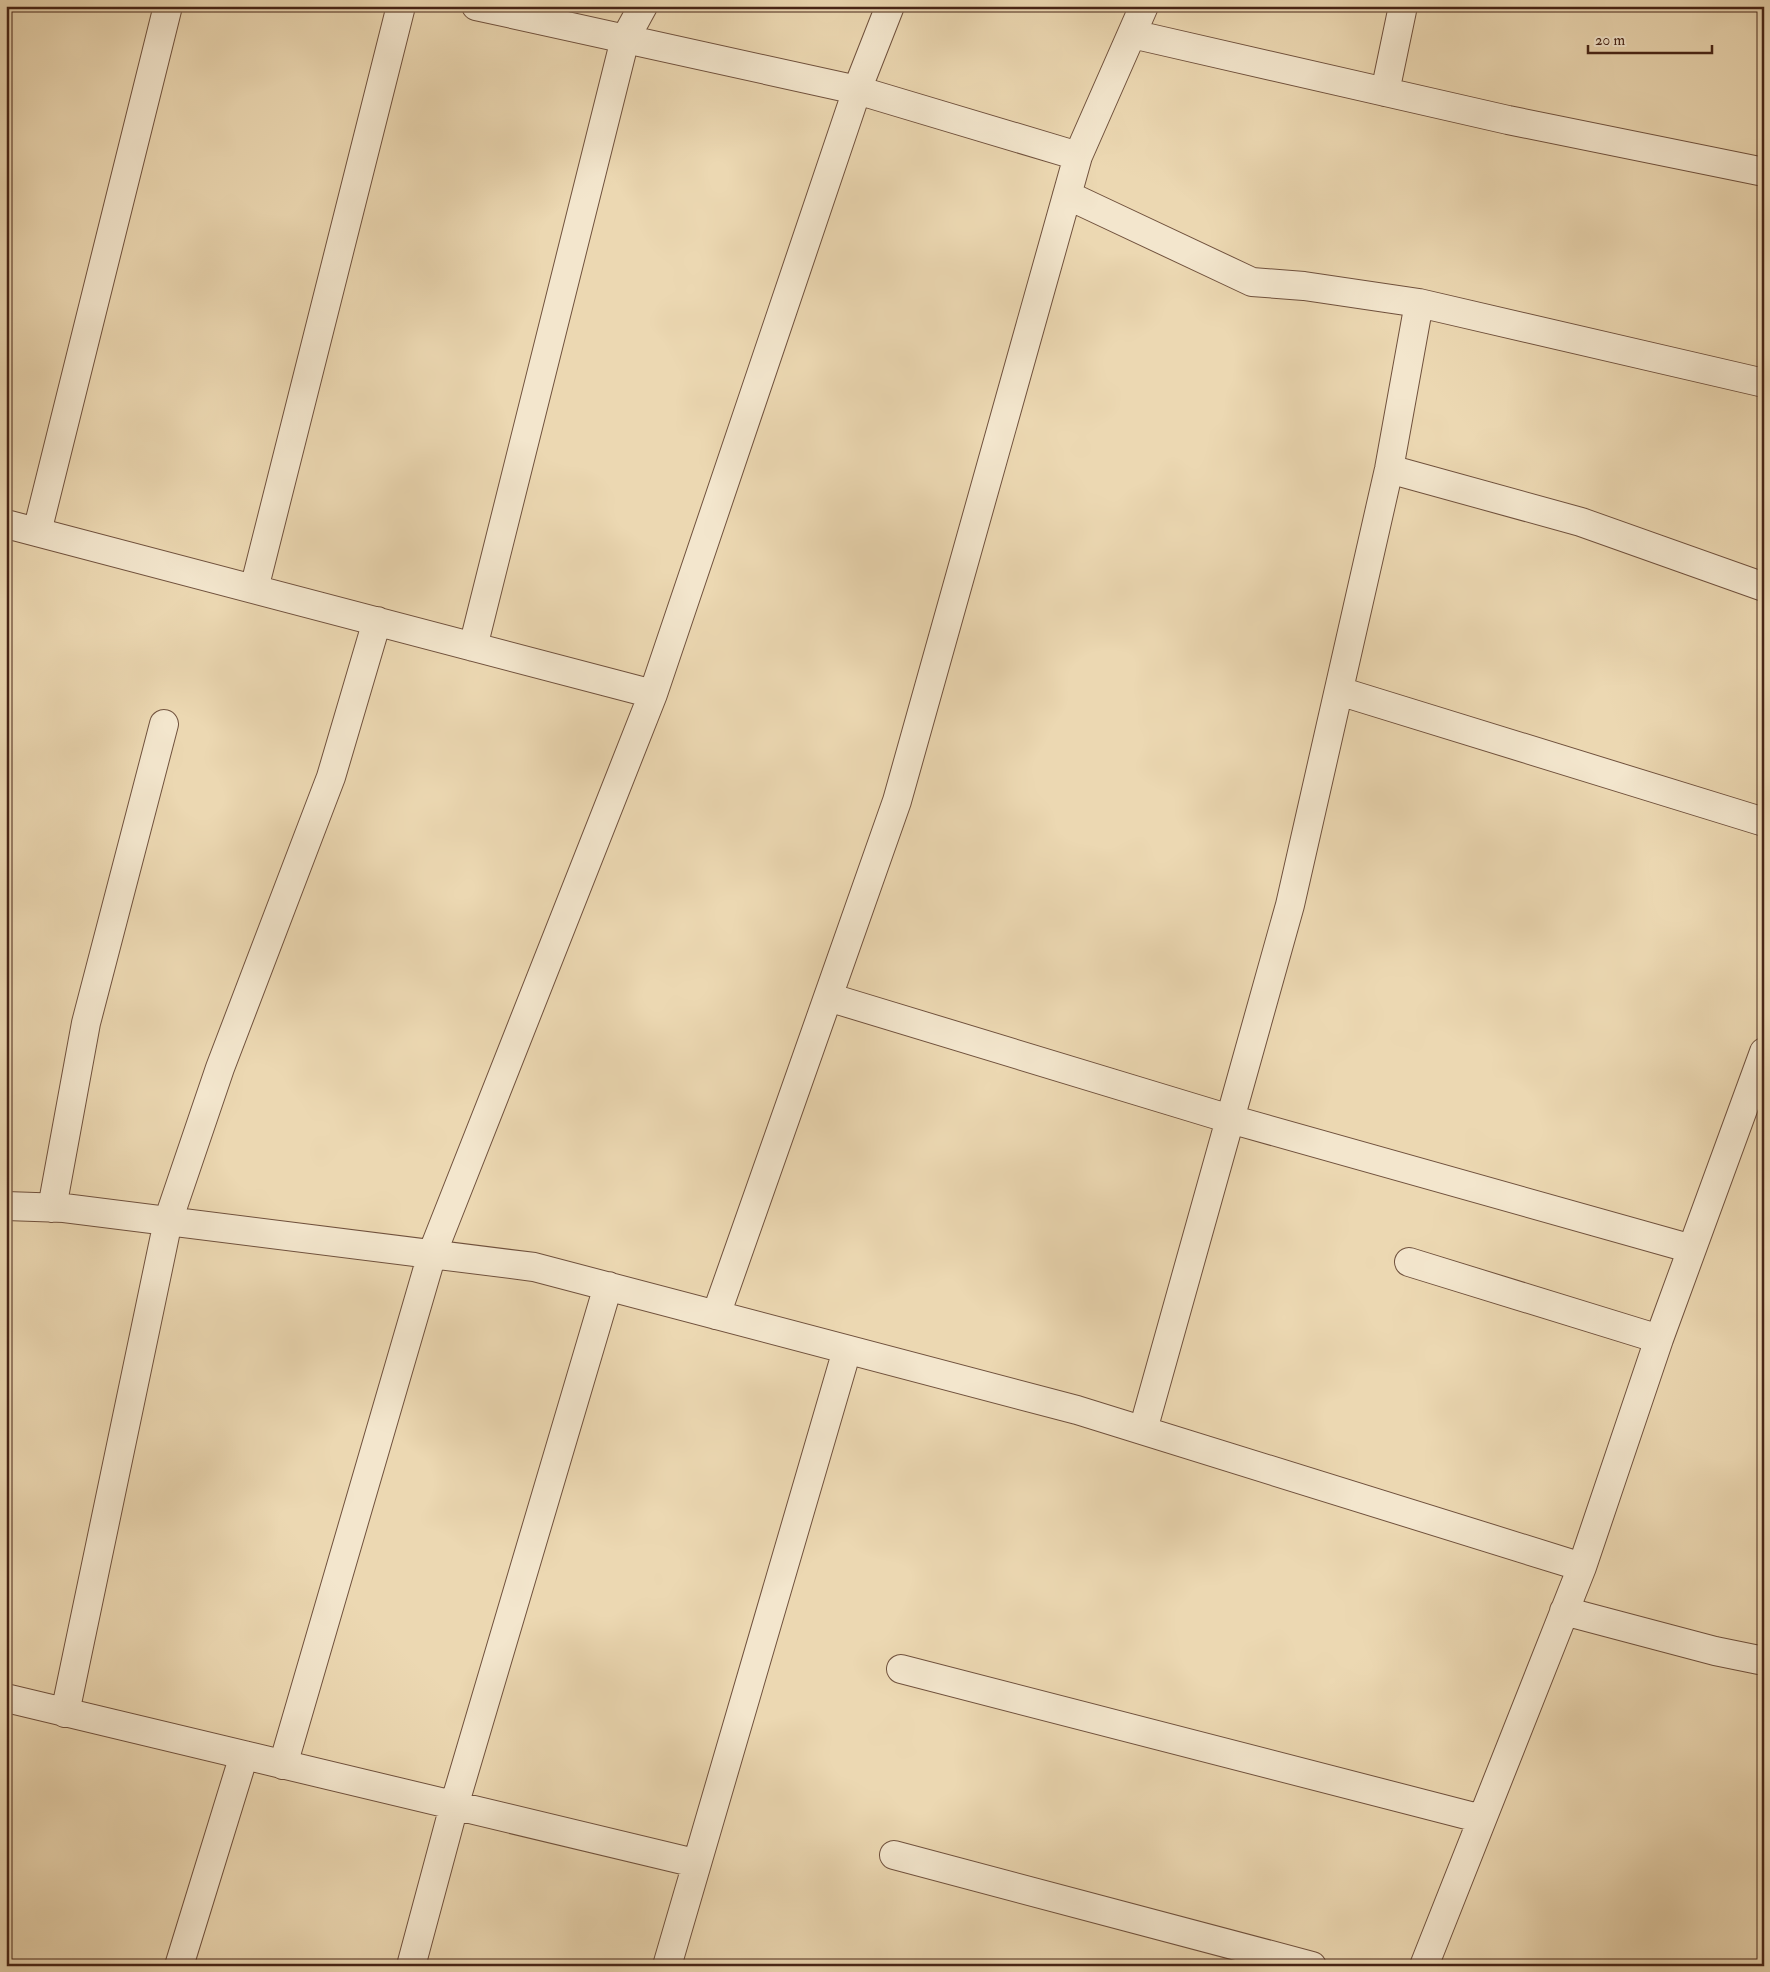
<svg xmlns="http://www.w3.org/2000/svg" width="1770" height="1972" font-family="'IM FELL Double Pica',serif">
<rect width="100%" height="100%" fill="#ecd8b2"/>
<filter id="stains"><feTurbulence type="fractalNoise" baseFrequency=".004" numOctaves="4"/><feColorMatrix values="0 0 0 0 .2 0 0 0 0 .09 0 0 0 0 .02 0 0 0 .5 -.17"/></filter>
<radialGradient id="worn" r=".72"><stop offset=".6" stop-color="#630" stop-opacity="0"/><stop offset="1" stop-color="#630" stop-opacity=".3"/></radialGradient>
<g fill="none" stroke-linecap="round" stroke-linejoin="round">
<g stroke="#70513d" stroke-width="30">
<path id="minor" d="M476,6L857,90L1078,156
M1132,34L1508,120L1764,172
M1385,92L1403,6
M1067,195L1252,282L1304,286L1419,303L1764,383
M1389,469L1581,522L1764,587
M6,524L653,694
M37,532L168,6
M254,589L401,6
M473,647L625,39L643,6
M1339,691L1764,822
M828,997L1230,1119L1692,1249
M6,1206L64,1208L534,1267L1077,1410L1582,1567
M52,1208L86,1023L164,724
M1409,1262L1659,1339
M716,1315L897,801L1078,156L1144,6
M1143,1430L1290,905L1389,469L1419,303
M1564,1611L1715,1651L1764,1661
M901,1669L1482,1819
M6,1698L695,1863
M65,1713L168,1221L220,1068L331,777L377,621
M283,1765L432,1254L653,694L857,90L890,6
M894,1855L1312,1966
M179,1966L244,1755
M411,1966L454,1806L608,1286
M667,1966L847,1350
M1424,1966L1582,1567L1659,1339L1764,1052"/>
</g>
<use href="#minor" stroke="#f3e6cd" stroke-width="28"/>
</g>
<rect width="1770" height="1972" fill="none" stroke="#ecd8b2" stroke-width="25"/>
<rect x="8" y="8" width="1755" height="1957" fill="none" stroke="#472416" stroke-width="2.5"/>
<rect x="12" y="12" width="1745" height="1947" fill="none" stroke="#472416"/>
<path d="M1588 45v8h124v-8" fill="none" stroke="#472416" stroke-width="2.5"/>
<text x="1595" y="45" font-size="15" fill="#472416" stroke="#f3e6cd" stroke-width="4" paint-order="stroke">20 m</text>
<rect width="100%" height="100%" filter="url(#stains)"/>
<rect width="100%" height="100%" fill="url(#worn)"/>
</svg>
